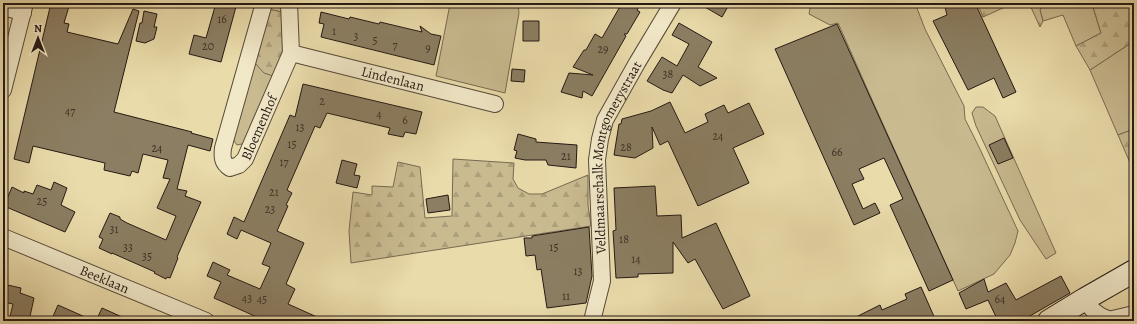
<svg xmlns="http://www.w3.org/2000/svg" width="1137" height="324" font-family="Alegreya,serif">
<defs>
<pattern id="forest-firs" width="22" height="20" patternUnits="userSpaceOnUse"><rect width="22" height="20" fill="#c9ba90"/><path d="M5 1l3.5 6h-7zM16 11l3.5 6h-7z" fill="#ac9f7b"/></pattern>
</defs>
<rect width="100%" height="100%" fill="#eadbaa"/>
<filter id="stains"><feTurbulence type="fractalNoise" baseFrequency=".005" numOctaves="4"/><feColorMatrix values="0 0 0 0 .2 0 0 0 0 .09 0 0 0 0 .02 0 0 0 .5 -.17"/></filter>
<radialGradient id="worn" r=".72"><stop offset=".6" stop-color="#630" stop-opacity="0"/><stop offset="1" stop-color="#630" stop-opacity=".3"/></radialGradient>
<path fill="#c9ba90" stroke="#776a52" d="M270,3H286V13L268,9Z
M454,3H518L519,13L505,93L436,76L450,4Z
M811,3H915L925,29L964,106L965,119L979,147L1018,231L1015,243L1010,255L994,274L958,291L869,93L838,23L830,25L809,14Z
M1057,3H1094L1092,4L1101,33L1076,46L1063,15L1043,21L1040,10L1043,5H1055Z
M1134,41V129L1118,135L1090,70Z
M254,62L273,76L245,141L242,144L237,145L234,141V135Z
M976,107H983L995,116L1056,253L1046,259L1020,220L976,126L972,113Z"/>
<path fill="url(#forest-firs)" stroke="#776a52" d="M977,3H1014L983,17Z
M1029,3H1057L1055,5H1043L1040,10L1043,21L1040,27Z
M1094,3H1134V41L1090,70L1076,46L1101,33L1092,4Z
M268,9L286,13L284,47L273,76L264,73L254,62Z
M1134,129V172L1118,135Z
M453,159L514,163L513,179L518,188L529,194H542L588,175V205L591,226L351,263L349,231L353,192L372,195V186L393,187L398,162L420,167L425,218L452,216Z"/>
<path fill="#8b7e62" stroke="#251914" d="M51,3H70L64,23L69,24L67,32L118,44L133,9L139,11L114,112L192,132L191,133L213,139L210,151L188,145L177,189L187,191L185,196L201,202L177,257L178,258L170,278L167,277L166,279L154,273L155,272L112,253V254L99,248L103,239L99,237L110,213L120,217V219L127,223L166,240L176,216L157,208L170,179L163,178L168,160L143,154L138,173L132,171L130,176L104,170L105,163L33,146L29,163L14,159Z
M216,3H237L221,62L189,54L194,35L206,38Z
M622,3H641L637,10L640,12L627,34H624L626,36L592,96L583,91L582,98L561,92L569,73L593,75L573,67L584,50H586L595,34L602,38Z
M698,3H730L722,17Z
M944,3H975L1016,92L1003,98L994,78L968,90L933,21L947,15Z
M144,11L157,14L154,27H157L154,39L145,43L136,41L140,23H142Z
M321,12L349,19L350,17L379,24L380,22L422,32L420,26L431,34L441,36L434,65L321,37L324,24L319,23Z
M523,21H539V41H523Z
M679,23L712,42L698,67L717,78L700,86L683,75L672,93L663,90L647,81L662,57L677,66L689,44L672,35Z
M837,24L953,280L929,291L890,205L903,199L884,158L859,169L864,179L852,184L863,209L875,203L880,213L854,225L775,49Z
M512,69L525,70L524,82L511,81Z
M303,84L422,112L416,134L405,132L403,137L388,134L390,128L327,113L320,128L315,126L287,190L292,193L286,205L288,206L277,231L304,243L286,284L295,289L288,304L326,321H266L214,298L221,282L207,276L213,262L230,270L227,275L260,289L270,267L262,264L271,243L241,230L237,239L227,234L234,217L244,222L290,115L295,117Z
M670,102L685,133L708,122L705,114L724,105L728,113L749,103L764,134L733,148L749,183L698,206L668,141L660,145L652,127L653,148L635,158L614,155L619,124H621L622,119L651,111Z
M518,134L536,139V142L577,145L576,168L548,165L546,160H525L515,158L517,151L514,150Z
M1004,138L1013,158L998,164L989,145Z
M342,160L357,164L354,175L360,176L357,188L336,183Z
M54,182L67,188L61,205L75,212L65,232L4,206L12,187L24,193V191L33,194L37,185L51,190Z
M655,186L657,216L681,215L682,238L716,223L750,296L723,309L695,259L688,263L673,242V273L638,274V277L616,278L613,231L616,230L614,188Z
M448,195L450,210L428,213L426,199Z
M589,227L592,276L586,303L547,308L541,269L537,270L535,255L526,256L524,238H532V236Z
M1061,276L1070,293L1021,321H998L988,300L966,309L959,293L984,279L988,292L1006,283L1016,300Z
M3,284L21,288L20,293L34,298L29,321H9L13,304L3,302Z
M921,287L936,321H848L880,305L882,310L907,299L905,294Z
M58,305L94,321H51Z
M102,308L131,321H96Z"/>
<g fill="none" stroke-linecap="round" stroke-linejoin="round">
<g stroke="#564a3a" stroke-width="18">
<g id="street">
<path id="s1" d="M264,3L223,148C222,157 222,163 230,168L239,165L245,159L291,53L289,3"/>
<path d="M3,9H11L23,13"/>
<path id="s2" d="M291,53L495,104"/>
<path d="M3,90L25,3"/>
<path id="s3" d="M3,237L206,321"/>
<path d="M1085,299C1091,309 1096,315 1108,319"/>
<path id="s4" d="M592,321L602,281L597,160L600,139L605,120L637,63L673,3"/>
<path d="M1104,321L1134,314"/>
</g>
</g>
<g stroke="#251914" stroke-width="24">
<path id="secondary" d="M1049,321L1085,299L1134,271"/>
</g>
<use href="#street" stroke="#f1e8c8" stroke-width="16"/>
<use href="#secondary" stroke="#f1e8c8" stroke-width="22"/>
</g>
<g text-anchor="middle" stroke-width="4" stroke-linejoin="round" paint-order="stroke">
<g font-size="12" fill="#3e3228">
<text x="222" y="23">16</text>
<text x="334" y="35">1</text>
<text x="356" y="40">3</text>
<text x="375" y="44">5</text>
<text x="395" y="49">7</text>
<text x="208" y="50">20</text>
<text x="428" y="52">9</text>
<text x="603" y="53">29</text>
<text x="668" y="78">38</text>
<text x="322" y="105">2</text>
<text x="70" y="115">47</text>
<text x="379" y="118">4</text>
<text x="405" y="124">6</text>
<text x="300" y="131">13</text>
<text x="718" y="140">24</text>
<text x="292" y="148">15</text>
<text x="626" y="151">28</text>
<text x="157" y="152">24</text>
<text x="837" y="156">66</text>
<text x="566" y="160">21</text>
<text x="284" y="166">17</text>
<text x="274" y="196">21</text>
<text x="42" y="205">25</text>
<text x="270" y="213">23</text>
<text x="114" y="233">31</text>
<text x="624" y="243">18</text>
<text x="128" y="251">33</text>
<text x="554" y="251">15</text>
<text x="147" y="260">35</text>
<text x="636" y="263">14</text>
<text x="578" y="275">13</text>
<text x="566" y="300">11</text>
<text x="247" y="302">43</text>
<text x="262" y="303">45</text>
<text x="1000" y="303">64</text>
</g>
<g font-size="14" fill="#251914" stroke="#f1e8c8">
<text dy="5" stroke="none"><textPath href="#s2" startOffset="105">Lindenlaan</textPath></text>
<text dy="5" stroke="none"><textPath href="#s1" startOffset="226">Bloemenhof</textPath></text>
<text dy="5" stroke="none"><textPath href="#s4" startOffset="169">Veldmaarschalk Montgomerystraat</textPath></text>
<text dy="5" stroke="none"><textPath href="#s3" startOffset="110">Beeklaan</textPath></text>
</g>
</g>
<rect width="1137" height="324" fill="none" stroke="#eadbaa" stroke-width="16"/>
<rect x="4" y="4" width="1129" height="316" fill="none" stroke="#251914" stroke-width="2"/>
<rect x="8" y="8" width="1121" height="308" fill="none" stroke="#251914"/>
<g transform="translate(38 38)" stroke="#f1e8c8" stroke-width="3" paint-order="stroke">
<path d="M0-3L7 15L0 10L-7 15Z" fill="#251914"/>
<text y="-6" font-size="11" font-weight="bold" text-anchor="middle" fill="#251914">N</text>
</g>
<rect width="100%" height="100%" filter="url(#stains)"/>
<rect width="100%" height="100%" fill="url(#worn)"/>
</svg>
